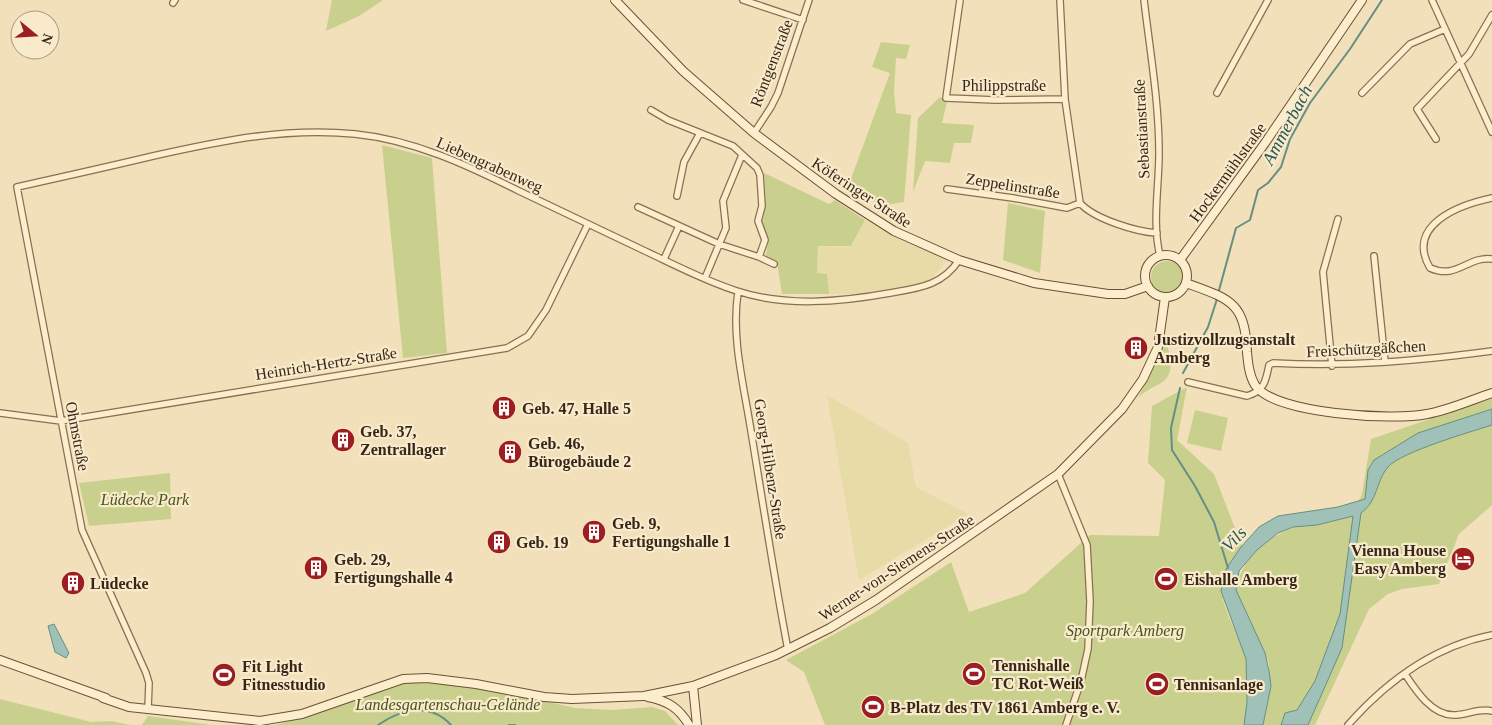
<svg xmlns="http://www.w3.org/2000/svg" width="1492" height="725" font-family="Georgia,serif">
<rect width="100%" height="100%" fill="#f1e0ba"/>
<path fill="#e7dca7" d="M865,220L904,242L947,260L929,282L860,294H829L827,274L817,273L818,246L851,247Z
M827,395L908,443L916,487L968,514L859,580Z"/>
<path fill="#c9d08d" d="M332,0H383L359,16L326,31Z
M881,42L910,45L906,59L896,58L894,91L896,113L911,115L904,202L879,206L849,184L890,73L872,67Z
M940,97L947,102L942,123L974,125L971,143H954L950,163L925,161L913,192L918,118Z
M382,145L432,158L447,353L403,358Z
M764,173L829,204L835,200L865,220L851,246H818L817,273L827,274L829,294H782L777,262L766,257L768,240L762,221L766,205Z
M1008,203L1045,211L1040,273L1003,260Z
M1151 277a16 16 0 1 1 32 0a16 16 0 1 1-32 0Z
M1165,335C1168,351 1178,373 1161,383C1152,388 1145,391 1138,398L1158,360Z
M1187,387L1177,440L1214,474L1243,549C1201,587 1232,613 1245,657C1250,673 1246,702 1246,720L1244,725H825L804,672L786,660L872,614L951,562L969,612L1025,593L1090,535L1159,536L1165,480L1148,463L1152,406Z
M1492,398V505L1459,534L1439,584L1402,589L1388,594L1369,609L1315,725H1263L1270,693L1269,663L1236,592C1238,563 1266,538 1292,528C1310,521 1333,521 1352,516L1362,494L1371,439Z
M1195,410L1228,418L1221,451L1187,443Z
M170,473L171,519L89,526L79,483Z
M414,682L474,685L575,708L611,710L652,707L665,711L678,725H275L303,717L387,685Z
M0,699L91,722L111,721L131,725H0Z
M148,716L212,725H142Z"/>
<path fill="#9fc1b7" stroke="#668f84" d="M1492,409V425C1470,432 1401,452 1388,467C1376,481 1378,501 1361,513L1342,648L1308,725H1281L1285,713L1297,710L1315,681L1340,614L1353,516L1317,525L1293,527L1278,533L1257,550L1239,571L1236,590L1265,653L1269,671L1271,686L1263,725H1244L1247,702L1246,659L1221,591L1226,569L1241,547L1259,527L1278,516L1338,507L1365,499L1368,470L1374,460L1418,433Z
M54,624L69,653L66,658L55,652L48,626Z"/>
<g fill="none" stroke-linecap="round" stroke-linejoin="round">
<path stroke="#668f84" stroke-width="2" d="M1218,294L1236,228L1250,220L1258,190L1268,183L1281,167L1290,139L1310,103L1350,49L1382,0
M1183,373L1208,327L1217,299
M1180,388L1171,428L1172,450L1195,486L1214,522L1228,568
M378,725C401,709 430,702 451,725
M509,725H515"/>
<g stroke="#896f53" stroke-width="8">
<path id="street" d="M743,0L803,20
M960,0L946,98L995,100L1065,99
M1060,0L1065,99L1080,203
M1144,0C1150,51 1159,102 1159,153C1159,187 1152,223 1160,256
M1432,0L1492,132
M173,3L175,0
M1217,93L1268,0
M1362,93L1410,44L1445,29
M651,110L668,120L733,146L757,168L760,175L762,206L758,221L765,240L759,257L774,264
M754,133L771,107L778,93L809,0
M1436,139L1417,109L1469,54L1492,15
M947,189L1013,198L1067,208L1080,203C1094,219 1137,232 1157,233
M677,196L684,162L700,133
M1492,198C1459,205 1405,225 1430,268C1457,280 1467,256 1492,259
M638,207L719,244L759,257
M1374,256L1385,362
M664,259L679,226
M705,278L726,228L723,201L742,155
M738,292C731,338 744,386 751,431C763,504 774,577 788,650
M1332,366L1323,272L1338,219
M1188,382L1247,396C1264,391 1266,381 1269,365L1273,363C1348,367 1418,361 1492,351
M0,413L61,421L507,348L528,336L546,310L588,224
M1058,474L1087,545L1090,601L1088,649L1081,681L1066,725
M1405,674C1416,691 1433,717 1456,715C1469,714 1480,708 1492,711
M148,709L149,683L146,673L82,530L17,187C62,177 107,167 153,156C220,141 286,127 355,134C414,140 467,165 519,191C561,211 603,231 645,251C675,265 705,281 737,291C786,307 840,302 890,293C918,288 942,286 959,260
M1348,725C1386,682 1435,646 1492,635"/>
</g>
<g stroke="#6b5036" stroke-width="10">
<path id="secondary" d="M615,0L683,71L754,133L836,194L894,231L959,260L1034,283L1108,294H1125L1148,286
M1145 276a21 21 0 1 1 42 0a21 21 0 1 1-42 0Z
M1180,260L1265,143L1362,0
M1186,283C1230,299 1245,302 1247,352C1248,363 1249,375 1255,385C1273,414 1394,421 1427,414C1449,410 1471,400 1492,393
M0,660L106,698
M693,686L697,725
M648,697C668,701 679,708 689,725
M103,698L129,707L260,721L302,714L403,679L427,678L476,684L544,697L572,699L644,696L693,686L776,655L830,628L876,600L1058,474L1122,409L1143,379L1158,347L1165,297"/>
</g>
<use href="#street" stroke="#fcedcd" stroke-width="5.5"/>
<use href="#secondary" stroke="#fcedcd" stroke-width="8"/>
</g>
<defs>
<g id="building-disc" transform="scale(1.25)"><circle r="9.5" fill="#9d1e21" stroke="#f8eaca"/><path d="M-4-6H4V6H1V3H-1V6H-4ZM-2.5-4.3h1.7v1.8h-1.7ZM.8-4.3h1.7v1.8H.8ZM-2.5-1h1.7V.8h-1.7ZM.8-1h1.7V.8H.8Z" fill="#fff"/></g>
<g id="hotel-disc" transform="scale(1.25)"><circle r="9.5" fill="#9d1e21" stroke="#f8eaca"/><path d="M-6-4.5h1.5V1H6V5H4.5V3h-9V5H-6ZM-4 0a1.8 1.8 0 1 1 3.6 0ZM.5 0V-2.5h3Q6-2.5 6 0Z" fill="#fff"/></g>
<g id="stadium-disc" transform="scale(1.25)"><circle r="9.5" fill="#9d1e21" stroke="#f8eaca"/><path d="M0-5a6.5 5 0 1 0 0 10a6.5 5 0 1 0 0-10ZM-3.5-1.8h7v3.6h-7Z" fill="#fff"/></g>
</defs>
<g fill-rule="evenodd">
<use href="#building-disc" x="1136" y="348"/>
<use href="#building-disc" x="504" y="408"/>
<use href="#building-disc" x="343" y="440"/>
<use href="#building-disc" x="510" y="452"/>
<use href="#building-disc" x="594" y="532"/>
<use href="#building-disc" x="499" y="542"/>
<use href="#hotel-disc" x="1463" y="559"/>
<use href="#building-disc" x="316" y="568"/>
<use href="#stadium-disc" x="1166" y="579"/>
<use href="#building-disc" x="73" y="583"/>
<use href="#stadium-disc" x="974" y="674"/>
<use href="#stadium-disc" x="224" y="675"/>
<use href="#stadium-disc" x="1157" y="684"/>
<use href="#stadium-disc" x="873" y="707"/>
</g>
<g text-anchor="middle" stroke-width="4.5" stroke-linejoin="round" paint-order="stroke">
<g font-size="16" fill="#372719" stroke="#f8eaca">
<text transform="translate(771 63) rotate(-69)" y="6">Röntgenstraße</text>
<text x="1004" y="91">Philippstraße</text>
<text transform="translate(1141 129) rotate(-93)" y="6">Sebastianstraße</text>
<text transform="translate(490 164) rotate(24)" y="6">Liebengrabenweg</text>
<text transform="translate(1227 172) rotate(-54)" y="6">Hockermühlstraße</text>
<text transform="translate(1013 185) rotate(9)" y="6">Zeppelinstraße</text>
<text transform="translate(862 192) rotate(33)" y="6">Köferinger Straße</text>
<text transform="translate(1366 348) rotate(-3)" y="6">Freischützgäßchen</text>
<text transform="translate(326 363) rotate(-9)" y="6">Heinrich-Hertz-Straße</text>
<text transform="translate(78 436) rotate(79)" y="6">Ohmstraße</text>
<text transform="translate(771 469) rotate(81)" y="6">Georg-Hilbenz-Straße</text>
<text transform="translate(896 567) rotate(-33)" y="6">Werner-von-Siemens-Straße</text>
</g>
<g font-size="16" font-weight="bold" fill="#372719" stroke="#f8eaca" text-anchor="start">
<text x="1154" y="345">Justizvollzugsanstalt<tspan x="1154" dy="18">Amberg</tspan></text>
<text x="522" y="414">Geb. 47, Halle 5</text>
<text x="360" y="437">Geb. 37,<tspan x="360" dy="18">Zentrallager</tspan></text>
<text x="528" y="449">Geb. 46,<tspan x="528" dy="18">Bürogebäude 2</tspan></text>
<text x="612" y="529">Geb. 9,<tspan x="612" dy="18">Fertigungshalle 1</tspan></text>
<text x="516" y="548">Geb. 19</text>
<text x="1446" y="556" text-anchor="end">Vienna House<tspan x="1446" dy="18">Easy Amberg</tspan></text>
<text x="334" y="565">Geb. 29,<tspan x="334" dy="18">Fertigungshalle 4</tspan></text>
<text x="1184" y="585">Eishalle Amberg</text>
<text x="90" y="589">Lüdecke</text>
<text x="992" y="671">Tennishalle<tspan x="992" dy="18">TC Rot-Weiß</tspan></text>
<text x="242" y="672">Fit Light<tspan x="242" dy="18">Fitnesstudio</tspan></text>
<text x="1174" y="690">Tennisanlage</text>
<text x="890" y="713">B-Platz des TV 1861 Amberg e. V.</text>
</g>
<g font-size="16" font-style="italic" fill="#48551e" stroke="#f8eaca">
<text x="145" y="505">Lüdecke Park</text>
<text x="1125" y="636">Sportpark Amberg</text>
<text x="448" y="710">Landesgartenschau-Gelände</text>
</g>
<g font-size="18" font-style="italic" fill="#275854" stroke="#f8eaca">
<text transform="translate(1287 125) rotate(-62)" y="6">Ammerbach</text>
<text transform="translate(1234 539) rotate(-46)" y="6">Vils</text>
</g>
</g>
<g transform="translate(35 35) rotate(108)"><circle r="24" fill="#f8eaca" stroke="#ab9c83"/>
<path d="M0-4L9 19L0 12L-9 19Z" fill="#9d1e21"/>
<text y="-8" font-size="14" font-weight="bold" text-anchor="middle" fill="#372719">N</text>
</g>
</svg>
